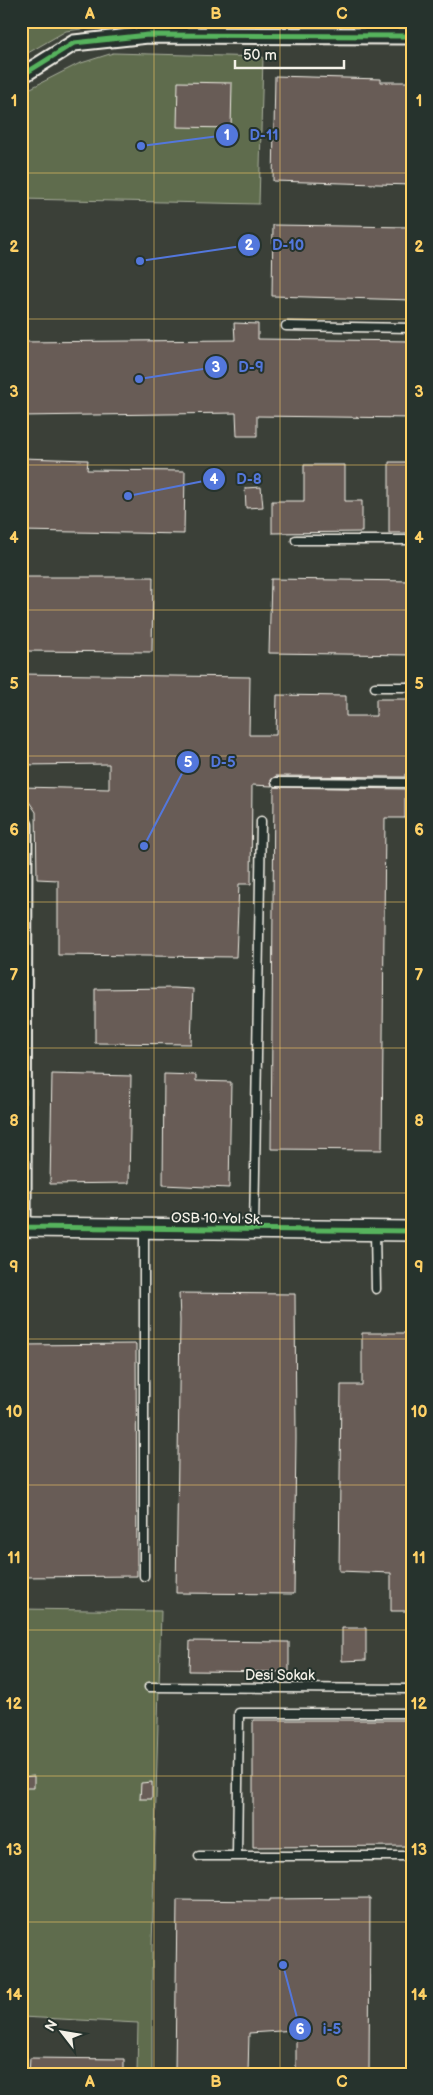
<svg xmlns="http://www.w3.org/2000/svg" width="433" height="2095" font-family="'Balsamiq Sans',sans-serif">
<rect width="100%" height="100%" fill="#26332d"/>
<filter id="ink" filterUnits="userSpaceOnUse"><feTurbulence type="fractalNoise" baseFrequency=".02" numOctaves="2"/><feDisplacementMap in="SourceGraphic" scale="10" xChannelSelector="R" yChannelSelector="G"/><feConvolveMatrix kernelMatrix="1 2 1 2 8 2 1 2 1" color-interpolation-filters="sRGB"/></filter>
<g filter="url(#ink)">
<path fill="#3a3f39" d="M37,21H412V2074H21V32Z"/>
<path fill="#5e6c4e" stroke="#a9ae9b" d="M21,21H142L66,31L21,57Z
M113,53L263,57L259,204L21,199V93L78,64Z
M21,1609L161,1611L152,1948V2074H137L138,2023L21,2017Z"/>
<path fill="#685c56" stroke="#f4f1e8" d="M275,76L381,79V82H412V185L273,181Z
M178,82L232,83L231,128L177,127Z
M273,225L412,227V300L272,296Z
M234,323L258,324V339L412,341V418L257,416V436H237L236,413L21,416V342L235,340Z
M21,458L88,460L87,470L185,471L184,534L21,531Z
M389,462H412V533H389Z
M304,465H345V501H362V532L272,533V501H304Z
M261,487L263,507L246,508L245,488Z
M21,577H153L152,652L21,651Z
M271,579L412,581V655L269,653Z
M21,674L250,677L249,735H276L277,695L346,696V716H376V699H412V774H405V777L276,776L271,780L272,786L252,785L251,884H239L236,957L58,955V880L37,879L36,812L21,790V787L109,789V764L21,765Z
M274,787L405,789V818H385L382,1150L271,1149Z
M173,988L193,989L191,1044L95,1043V989Z
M52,1074L131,1076L129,1183L50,1184Z
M164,1074L196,1075V1081L231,1082L229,1188L163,1185Z
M179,1293L295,1294L296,1438L294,1594L176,1593L180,1321Z
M362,1333H412V1611H391V1573L339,1571L341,1385H362Z
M136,1344L137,1576L21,1577V1345Z
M342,1628H366V1660L342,1661Z
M190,1641L289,1642V1672L189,1671Z
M253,1720H412V1846L253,1847Z
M34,1776V1788H22V1777Z
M152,1782V1799H140L141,1783Z
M370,1898L369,2074H296V2030L249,2033L248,2074H175L177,1900L270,1901V1899Z
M30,2058L124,2059V2074H29Z"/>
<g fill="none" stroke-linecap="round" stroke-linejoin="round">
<g stroke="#f4f1e8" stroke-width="11">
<path id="service" d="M286,326L412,328
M296,540H412
M375,687H412
M276,782L412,783
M144,1229V1576
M254,1230L261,821
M375,1231L376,1289
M149,1687L412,1689
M237,1855L239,1713H412
M199,1856H412"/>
</g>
<g stroke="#f4f1e8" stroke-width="19">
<path id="minor" d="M21,76L74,43L148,35L412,36
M21,819L24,825L23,1227"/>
</g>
<g stroke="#f4f1e8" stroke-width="22">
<path id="tertiary" d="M21,1227L412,1231"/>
</g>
<use href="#service" stroke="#26332d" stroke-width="8"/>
<use href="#minor" stroke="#26332d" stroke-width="15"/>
<use href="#tertiary" stroke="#26332d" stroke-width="19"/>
<g stroke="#26332d" stroke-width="8">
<path id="cycleway" d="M21,76L74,43L148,35L412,36
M21,819L24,825L23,1227
M21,1227L412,1231"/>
</g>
<use href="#cycleway" stroke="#56b35d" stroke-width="5"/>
</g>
</g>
<path fill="none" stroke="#ffd166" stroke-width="1" stroke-opacity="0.55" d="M154,21V2074M280,21V2074M21,173H412M21,319H412M21,465H412M21,610H412M21,756H412M21,902H412M21,1048H412M21,1193H412M21,1339H412M21,1485H412M21,1630H412M21,1776H412M21,1922H412"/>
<g text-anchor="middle" stroke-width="4" stroke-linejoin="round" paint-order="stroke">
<g font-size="14" fill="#f4f1e8" stroke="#26332d">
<text transform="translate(217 1218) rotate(1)" y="5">OSB 10. Yol Sk.</text>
<text x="280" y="1680">Desi Sokak</text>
</g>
</g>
<path fill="none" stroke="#5377dc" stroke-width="2" d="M141 146L227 135M140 261L249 245M139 379L216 367M128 496L214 479M144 846L188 762M283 1965L300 2029"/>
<g fill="#5377dc" stroke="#26332d" stroke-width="2">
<circle cx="141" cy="146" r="5"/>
<circle cx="140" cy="261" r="5"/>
<circle cx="139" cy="379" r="5"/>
<circle cx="128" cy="496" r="5"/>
<circle cx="144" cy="846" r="5"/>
<circle cx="283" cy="1965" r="5"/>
<circle cx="227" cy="135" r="12"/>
<circle cx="249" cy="245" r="12"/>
<circle cx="216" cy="367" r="12"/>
<circle cx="214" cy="479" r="12"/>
<circle cx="188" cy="762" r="12"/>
<circle cx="300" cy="2029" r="12"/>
</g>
<g font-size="15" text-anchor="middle" font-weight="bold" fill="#fff">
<text x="227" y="140">1</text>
<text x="249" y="250">2</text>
<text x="216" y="372">3</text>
<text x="214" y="484">4</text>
<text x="188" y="767">5</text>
<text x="300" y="2034">6</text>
</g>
<g font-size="15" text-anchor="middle" font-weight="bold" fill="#5377dc" stroke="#26332d" stroke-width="4" stroke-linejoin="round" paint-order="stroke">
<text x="264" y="140">D-11</text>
<text x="288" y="250">D-10</text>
<text x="251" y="372">D-9</text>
<text x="249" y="484">D-8</text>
<text x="223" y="767">D-5</text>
<text x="332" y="2034">i-5</text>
</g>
<rect width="433" height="2095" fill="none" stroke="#26332d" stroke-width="55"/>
<g transform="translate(62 2032) rotate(301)" stroke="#26332d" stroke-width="4" paint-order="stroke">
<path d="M0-4L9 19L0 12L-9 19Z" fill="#f4f1e8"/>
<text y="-8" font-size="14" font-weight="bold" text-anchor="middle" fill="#f4f1e8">N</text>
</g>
<path d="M235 60v8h109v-8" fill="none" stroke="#f4f1e8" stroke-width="2.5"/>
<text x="243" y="60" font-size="15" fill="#f4f1e8" stroke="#26332d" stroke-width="4" paint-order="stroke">50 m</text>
<rect x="28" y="28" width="378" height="2040" fill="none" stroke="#ffd166" stroke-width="2"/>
<g font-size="16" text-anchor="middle" font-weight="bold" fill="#ffd166">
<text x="90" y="19">A</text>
<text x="216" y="19">B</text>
<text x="342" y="19">C</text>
<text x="14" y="106">1</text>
<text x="419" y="106">1</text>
<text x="14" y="252">2</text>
<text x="419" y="252">2</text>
<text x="14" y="397">3</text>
<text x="419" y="397">3</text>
<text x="14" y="543">4</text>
<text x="419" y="543">4</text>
<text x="14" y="689">5</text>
<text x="419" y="689">5</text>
<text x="14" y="835">6</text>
<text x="419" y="835">6</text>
<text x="14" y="980">7</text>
<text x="419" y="980">7</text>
<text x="14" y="1126">8</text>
<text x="419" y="1126">8</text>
<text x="14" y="1272">9</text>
<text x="419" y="1272">9</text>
<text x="14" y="1417">10</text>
<text x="419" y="1417">10</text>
<text x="14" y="1563">11</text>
<text x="419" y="1563">11</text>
<text x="14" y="1709">12</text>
<text x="419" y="1709">12</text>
<text x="14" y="1855">13</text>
<text x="419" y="1855">13</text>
<text x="14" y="2000">14</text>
<text x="419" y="2000">14</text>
<text x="90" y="2087">A</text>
<text x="216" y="2087">B</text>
<text x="342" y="2087">C</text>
</g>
</svg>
